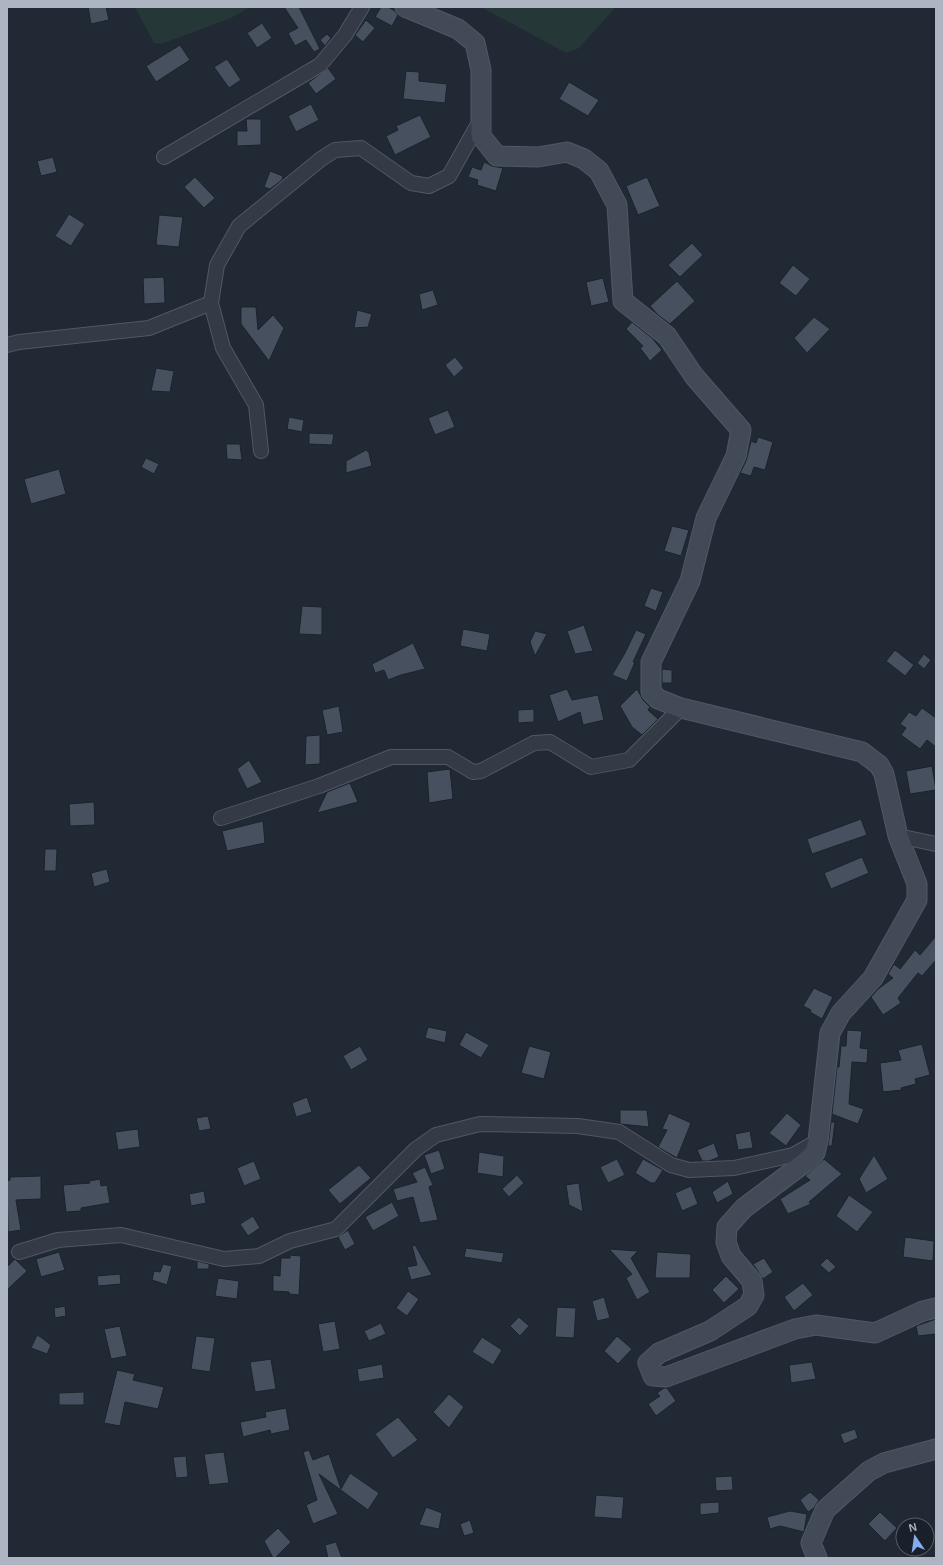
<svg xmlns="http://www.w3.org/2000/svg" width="943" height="1565" font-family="Arial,sans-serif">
<rect width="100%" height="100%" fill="#212935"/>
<path fill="#263738" d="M135,7H250L231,18L161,44L154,43Z
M481,7H616L579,48L566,53Z"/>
<path fill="#47505f" stroke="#1b222c" d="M88,7H106L109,20L91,24Z
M284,7H299L320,49L314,52L306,40L295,46L288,33L298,28Z
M381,7H388L395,11L398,15L392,26L375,17Z
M366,20L375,28L363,42L355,35Z
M262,23L272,38L257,48L247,33Z
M327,34L331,38L325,46L320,40Z
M180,45L190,60L156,82L146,66Z
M227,59L241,80L229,88L214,67Z
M328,68L336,79L316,94L308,83Z
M406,71L419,72V81L447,84L445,103L403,99Z
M569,82L599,100L588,116L559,99Z
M311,104L319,120L296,132L288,116Z
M420,115L431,137L395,155L386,136L398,130L396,126Z
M246,119H261V145L237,146V131H247Z
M53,157L57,172L41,176L37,161Z
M484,162L492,166L503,168L496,191L477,185L478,180L468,177L472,167L481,170Z
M270,171L283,176L282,180L270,189L264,187Z
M195,177L215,198L204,208L184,187Z
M647,177L660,206L638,215L626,186Z
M69,214L85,224L71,246L55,236Z
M159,215L183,217L179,247L156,245Z
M692,243L703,255L680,277L668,265Z
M793,265L810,279L796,296L779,283Z
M164,277L165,303L144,304L143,278Z
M603,278L609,302L591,306L586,282Z
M677,281L695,301L670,324L658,315L650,306Z
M433,290L438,305L422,310L419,294Z
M241,307H256L258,330L273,315L284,328L269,361L241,324Z
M357,310L372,314L368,327L354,328Z
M814,317L830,329L807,353L794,338Z
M632,322L652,338L662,350L650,361L640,348L643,346L626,329Z
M455,357L464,368L454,377L445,365Z
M156,368L174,371L170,392L151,391Z
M448,410L455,427L435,435L428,418Z
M289,417L304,420L302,432L287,429Z
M309,433L334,434L332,445L309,444Z
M758,437L773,442L765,470L754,467L751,476L740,473L746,461L751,441L756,443Z
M226,444H240L242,460L227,459Z
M366,450L369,453L372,466L346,473V461Z
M146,458L159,464L154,474L141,467Z
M59,469L66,494L31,504L24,479Z
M672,526L689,530L681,556L664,551Z
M651,588L663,592L656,611L644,606Z
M302,606L322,607V635L299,634Z
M584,625L593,651L575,654L567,631Z
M463,629L490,634L487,651L460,646Z
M636,630L646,634L633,662H635L627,681L612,675L625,653Z
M535,631L547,634L535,656L530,642Z
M413,643L425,669L401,675L388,680L384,670L375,673L372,664Z
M895,650L914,665L905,676L886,661Z
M924,654L931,660L924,669L917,663Z
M662,669L672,670V683H662Z
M567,689L572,700L598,695L604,720L583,725L580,712L558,722L549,695Z
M637,689L643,700L650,707L648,710L658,719L642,735L632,727L620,706Z
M339,706L343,732L327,735L322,710Z
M922,708L936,718V747L927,740L920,749L901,735L906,728L900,724L909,712L916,716Z
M534,709V722L518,723V710Z
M320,735V764L305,765L306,736Z
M249,760L262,782L247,789L237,769Z
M932,766L936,790L910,794L906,771Z
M450,769L453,799L429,803L427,772Z
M350,783L358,802L317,813L327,792Z
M94,802L95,825L70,826L69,804Z
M861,819L867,835L812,854L807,839Z
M263,821L265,843L227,851L222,831Z
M45,849H57L56,871H44Z
M862,857L869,873L831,889L824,873Z
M107,869L110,882L94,887L91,873Z
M936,936V960L922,976L918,973L898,998L901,1003L883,1015L871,997L878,989L893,978L888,974L894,964L900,969L915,950L920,955Z
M814,988L833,997L822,1019L810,1012L811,1010L803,1006Z
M428,1027L447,1031L445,1043L425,1038Z
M847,1030L862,1031L860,1048L868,1049L867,1063L852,1062L849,1104L864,1109L858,1124L832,1114L837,1067H839L841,1046H846Z
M466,1032L489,1045L481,1058L459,1045Z
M922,1044L930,1075L915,1079L916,1084L901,1088L902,1090L883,1092L880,1063L901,1060L898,1050Z
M360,1046L368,1060L351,1070L343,1056Z
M529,1046L551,1052L544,1079L521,1073Z
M307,1097L312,1112L296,1117L292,1103Z
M620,1110H647L649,1127L620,1124Z
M669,1113L691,1123L677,1158L658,1147L667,1130L662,1129Z
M787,1113L801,1125L786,1146L769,1133Z
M208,1116L211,1129L199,1131L196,1118Z
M831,1122H835L832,1146H828Z
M138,1129L140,1147L118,1150L115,1132Z
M750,1131L753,1148L738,1150L735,1134Z
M714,1143L719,1157L709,1161H702L697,1150Z
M439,1150L445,1169L431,1174L424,1155Z
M479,1152L504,1156L503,1177L477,1173Z
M874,1155L888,1179L866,1193L859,1179Z
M617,1159L625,1175L608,1183L600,1167Z
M643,1159L663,1170L655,1183H651L635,1173Z
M824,1159L842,1174L809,1202L811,1204L788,1214L780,1199L810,1180L805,1176Z
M254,1161L261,1179L244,1186L237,1168Z
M359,1165L371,1178L340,1204L328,1190Z
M425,1167L433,1185L429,1187L438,1220L420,1223L413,1197L397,1201L393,1189L417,1182L412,1173Z
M517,1175L524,1183L509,1197L502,1189Z
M41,1176V1199L16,1200L21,1230L8,1232L7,1181L10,1180V1177Z
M100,1179L101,1186L107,1185L110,1203L81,1208V1211L66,1212L63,1185L90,1183L89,1181Z
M728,1181L733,1194L717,1203L712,1192Z
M579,1183L583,1212L569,1205L566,1185Z
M691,1186L698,1204L682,1211L675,1193Z
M204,1191L206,1203L191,1206L189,1194Z
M849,1195L873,1212L857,1232L836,1216Z
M392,1202L399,1216L373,1231L365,1217Z
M253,1216L260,1228L248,1236L240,1224Z
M348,1230L355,1244L345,1250L338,1237Z
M905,1237L934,1241L933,1261L903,1257Z
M415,1245L432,1275L411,1280L407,1267L417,1265L412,1246Z
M466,1248L504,1253L502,1263L464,1257Z
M609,1249L638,1251L631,1258L650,1292L637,1300L626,1278L632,1274Z
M59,1252L65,1270L41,1277L36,1259Z
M657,1252L691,1254L690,1278H655Z
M290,1255L301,1256L299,1295L289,1294V1292L273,1291V1275L280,1276L281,1258H290Z
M764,1258L773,1272L763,1279L753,1264Z
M827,1258L836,1267L829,1273L820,1265Z
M15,1259L27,1271L7,1290V1267Z
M197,1261L209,1264V1269H197Z
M163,1264L172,1266L167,1285L152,1280L154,1271L160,1272Z
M120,1274L121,1284L98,1286L97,1276Z
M726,1276L739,1289L724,1303L712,1290Z
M218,1278L239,1281L237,1299L215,1296Z
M803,1283L813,1295L794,1311L784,1297Z
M408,1291L419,1299L407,1316L396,1308Z
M604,1297L610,1318L597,1321L592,1301Z
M65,1306L66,1316L55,1318L54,1308Z
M557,1307L576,1308L574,1338L555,1337Z
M519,1317L529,1326L520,1336L510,1326Z
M936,1319V1334L918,1336L916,1326Z
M335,1321L340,1349L323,1352L318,1324Z
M381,1323L386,1334L369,1341L364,1331Z
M120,1326L127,1356L111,1359L104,1329Z
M37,1335L42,1338L51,1345L47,1354L31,1348Z
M196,1336L215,1338L210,1372L191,1369Z
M617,1336L632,1349L618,1364L604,1351Z
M482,1337L502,1350L493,1365L472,1352Z
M271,1359L276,1389L255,1392L250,1362Z
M812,1362L816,1379L791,1383L789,1365Z
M382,1364L384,1378L359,1382L357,1369Z
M117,1370L135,1374L133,1380L164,1387L158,1409L125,1402L120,1426L104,1423Z
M664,1388H667L676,1401L656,1416L648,1404L660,1396L657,1393Z
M84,1392V1405H59V1393Z
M449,1394L464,1407L449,1428L433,1412Z
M286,1408L290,1430L271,1434L270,1430L243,1437L240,1422L266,1417L265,1412Z
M398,1417L418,1440L393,1458L375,1434Z
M855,1429L858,1438L844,1444L840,1434Z
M309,1450L313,1460L329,1454L341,1489L350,1473L379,1493L368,1510L319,1474L338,1514L313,1524L306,1505L317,1500L303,1452Z
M224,1452L229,1483L209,1485L204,1454Z
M186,1456L188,1477L176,1478L173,1457Z
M732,1476L733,1490L716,1491L715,1477Z
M810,1492L819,1500L814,1508L808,1512L800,1500Z
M596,1495L624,1497L622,1519L594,1517Z
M719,1502V1513L700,1515V1503Z
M426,1507L442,1513L439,1529L419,1525Z
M790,1511L807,1514L804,1532L780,1526L770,1529L767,1517Z
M880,1512L897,1528L885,1541L868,1524Z
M470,1520L474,1533L464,1536L460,1524Z
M278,1528L291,1542L275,1558H273L264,1541Z
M336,1542L342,1558H328L325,1545Z"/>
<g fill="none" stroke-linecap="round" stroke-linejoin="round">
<g stroke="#515863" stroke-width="16">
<path id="street" d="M164,157L320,65L345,35L362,7
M7,345L19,342L149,328L211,303
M261,451L256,405L223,348L211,303L217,265L239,226L321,159L335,150L361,148L411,183L429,186L449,176L480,121
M221,818L319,786L391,757H448L473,772L481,771L534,743L550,742L591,767L629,760L681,708
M898,836L936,844
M19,1252L58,1240L121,1235L224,1259L259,1256L290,1241L336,1229L416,1149L436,1135L480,1124L578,1126L619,1132L671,1165L689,1170L734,1168L793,1155L818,1141"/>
</g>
<g stroke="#515863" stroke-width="21">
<path id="secondary" d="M405,7L458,29L475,43L481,70V136L497,156L538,157L567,152L584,159L599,171L617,205L623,301L667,336L694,376L741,430L736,456L706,518L690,581L651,662V692L658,699L681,708L862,752L879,765L884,774L898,836L917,884V900L873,978L841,1013L830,1033L818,1141L815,1153L804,1163L744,1208L727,1227L726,1242L731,1256L752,1281L754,1295L748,1306L710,1331L659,1353L648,1363L653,1376L666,1377L795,1329L816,1325L875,1333L923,1311L936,1308
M817,1558L811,1543L825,1510L869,1471L884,1463L936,1449"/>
</g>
<use href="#street" stroke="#343b46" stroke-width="14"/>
<use href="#secondary" stroke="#424a58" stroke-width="19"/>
</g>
<rect width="943" height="1565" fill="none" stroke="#aeb5c2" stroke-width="16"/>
<g transform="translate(915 1537) rotate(347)"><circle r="19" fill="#1a202a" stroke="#555c67"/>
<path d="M0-3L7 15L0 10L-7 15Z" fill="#85acf0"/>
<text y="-6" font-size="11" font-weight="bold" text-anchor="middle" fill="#aeb5c2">N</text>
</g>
</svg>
